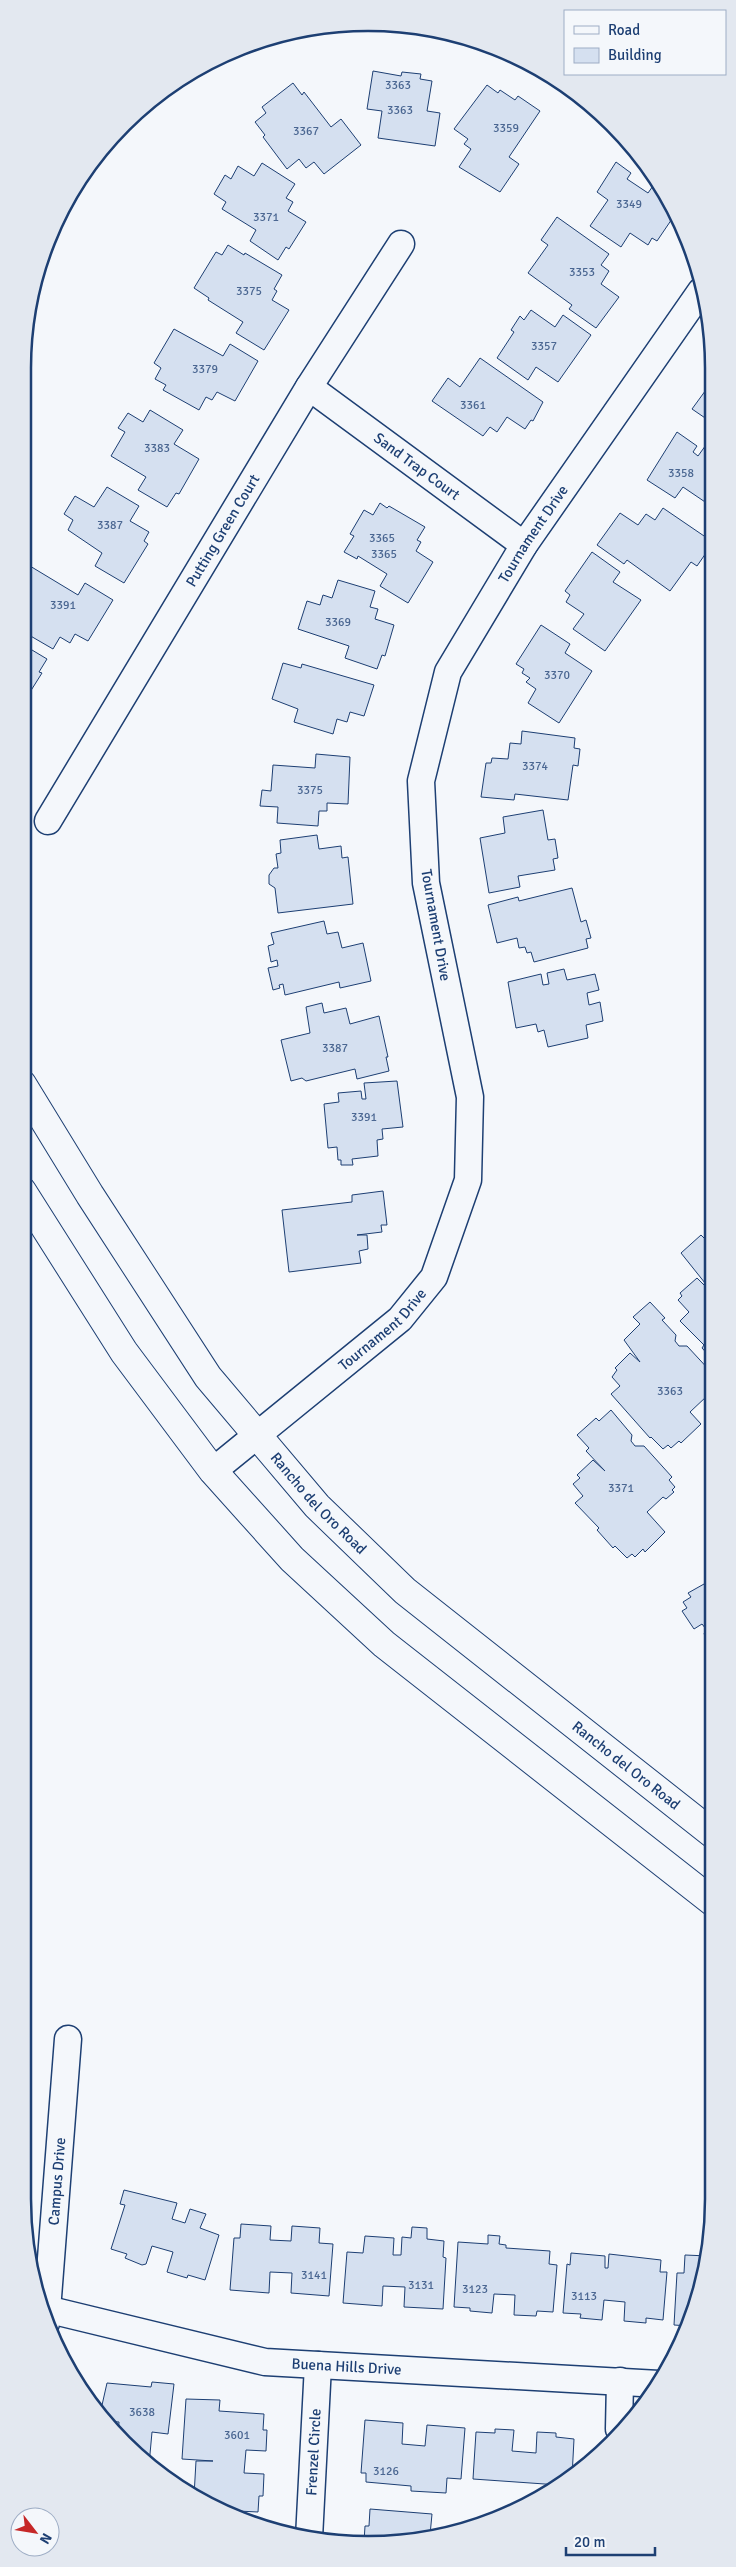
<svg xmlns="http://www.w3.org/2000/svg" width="736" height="2567" font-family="Signika,sans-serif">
<rect width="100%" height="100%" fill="#f4f7fb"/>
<path fill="#d5e0f0" stroke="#1d3f73" d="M373,71L401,76L402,72L421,74L420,79L432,81L427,111L440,113L435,146L378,138L382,111L367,109Z
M293,83L302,95L304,92L331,127L341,119L361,145L324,174L314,162L306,168L299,159L287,169L263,137L265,135L255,122L266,113L262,107Z
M487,85L498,93L500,90L515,100L518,96L540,111L509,157L519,164L500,192L459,167L471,149L464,144L468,139L454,129Z
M616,162L631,173L627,179L648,193L655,183L676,213L657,241L652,238L648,245L630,233L621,247L590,226L608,200L597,192Z
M262,163L295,184L286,198L293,202L288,211L306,222L289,249L286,247L278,260L250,241L256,230L222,209L226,202L214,194L225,175L231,179L238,166L254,176Z
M557,217L609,254L601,265L609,271L601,284L619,297L596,328L569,309L572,305L528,273L548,245L541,240Z
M228,245L244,255L245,253L282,275L274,289L277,291L272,300L289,310L264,350L236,333L243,322L208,300L209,298L194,288L216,252L222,255Z
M531,310L555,327L563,315L591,335L558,382L536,367L528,380L497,358L514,332L511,330L520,316L524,320Z
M174,329L223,356L230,344L258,361L235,401L217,392L212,400L206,397L199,410L163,390L166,385L155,379L161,368L154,363Z
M480,358L543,402L533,421L531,420L525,429L507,417L497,432L490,427L483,436L432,401L448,378L460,387Z
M711,383V422L692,409Z
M150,410L183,430L174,444L199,459L179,494L176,493L167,507L138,490L146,477L111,456L125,432L118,428L128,413L143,422Z
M677,432L697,446L693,452L698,456L711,438V506L683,487L675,498L647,480Z
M107,487L139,506L130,521L149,532L144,541L148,544L124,583L95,566L102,553L68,530L73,520L64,514L75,496L94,507Z
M380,503L387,508L389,506L425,527L417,540L421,542L416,551L433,562L408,603L380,586L387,574L358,556L357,559L344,552L354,536L350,534L364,510L373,515Z
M663,508L707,538L708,536L711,538V556L706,553L697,566L691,562L670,591L627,560L624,564L597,545L620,513L638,525L646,514L655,520Z
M592,552L620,572L613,582L641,600L605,651L573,629L584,614L566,602L570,595L565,591Z
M25,563L78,595L85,583L113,600L88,641L75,634L70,643L60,637L53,649L22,631V623L26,618L22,616L25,601L22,599V566Z
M338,580L375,591L370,607L378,609L375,619L394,625L385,656L382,655L377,669L345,658L349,646L298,629L307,601L320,605L323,595L332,598Z
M541,625L570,644L565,653L592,671L559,723L528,703L536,689L526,682L530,678L522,673L524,669L516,664Z
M22,644L47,659L39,672L42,673L25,700L22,699Z
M283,663L301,668L302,664L374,685L364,716L350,712L347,722L337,719L333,734L294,722L298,709L272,699Z
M522,731L575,738L574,748L580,749L578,766L573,765L568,800L515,794L514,800L481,797L486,763H491L492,758L508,759L510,743L521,744Z
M316,754L350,757L348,804L327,803V811H319L318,826L277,823L278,807L260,806L262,790L271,791L273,765L315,768Z
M543,810L548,840L555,839L558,858L553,859L555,870L518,876L520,887L489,893L480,838L505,833L503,817Z
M317,835L319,849L341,846L342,858L348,857L353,904L278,913L275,888L269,884V875L274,868H278L276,854L281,853L280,840Z
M572,888L581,922L586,920L591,938L586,939L588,948L534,962L531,952L527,953L525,947L519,948L517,938L497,943L488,905L518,897L519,901Z
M324,921L327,934L338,932L342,948L363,943L371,981L340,988L339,982L285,995L283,984L279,985L280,988L273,990L268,968L278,966L277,960L271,962L268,946L274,944L271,933Z
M564,969L567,980L595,974L599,990L587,993L589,1005L600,1002L603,1021L586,1025L588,1038L548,1047L544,1030L538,1032L536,1024L516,1028L508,982L541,974L543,985L549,984L547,973Z
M322,1003L324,1013L346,1008L350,1024L379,1016L388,1057H386L389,1071L357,1079L355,1069L306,1081L302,1078L291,1081L281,1040L310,1033L306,1007Z
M397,1081L403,1127L382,1129L383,1139L377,1140L378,1156L352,1159L353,1165H341V1160H338L337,1147L328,1148L324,1104L339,1102L338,1093L361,1091L362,1099H366L364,1083Z
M383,1191L387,1225H381L382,1232L357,1235H367L368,1249L359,1251L361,1263L289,1272L282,1210L352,1202V1195Z
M701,1235L706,1240L712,1235V1359L702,1348L704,1345L680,1321L689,1312L678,1300L682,1296L680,1293L697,1278L708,1289L709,1288L681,1253Z
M650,1302L665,1318L662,1320L676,1335L675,1341L679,1346H687L712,1373V1397L710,1399L707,1396L690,1412L701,1424L681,1443L679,1441L671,1448L668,1445L663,1449L651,1437L650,1438L611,1394L620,1386L612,1377L617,1370L615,1368L630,1353L640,1362L624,1340L640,1324L633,1317Z
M611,1410L632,1435L631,1441L635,1446H644L672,1477L669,1480L675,1487L672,1490L674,1492L666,1499L663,1497L647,1512L665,1532L645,1552L643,1549L635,1557L632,1554L627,1558L615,1546L613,1548L597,1530L599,1528L575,1503L583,1496L573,1484L580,1478L577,1475L593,1460L605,1471L586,1451L589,1448L577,1435L596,1418L599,1421Z
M704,1584L713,1598V1640L708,1639L704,1634L706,1629L702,1624L694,1629L682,1611L687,1608L683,1602L691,1597L688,1593Z
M124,2190L177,2203L172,2219L185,2223L190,2209L206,2214L200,2228L219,2235L205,2280L188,2275L187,2278L167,2272L173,2252L152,2246L146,2264L142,2265L125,2258L127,2254L111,2249L125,2205L120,2204Z
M241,2224L271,2226L270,2240L291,2241L292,2226L320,2228L319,2243L333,2244L329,2296L291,2293L292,2273L270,2272L269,2293L230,2290L234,2238H240Z
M412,2227L427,2228V2239L444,2241L443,2257L446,2258L443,2309L404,2307L405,2287L383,2286L382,2306L343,2303L347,2252L363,2253L365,2236L394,2238L393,2255H401L402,2237L411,2238Z
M488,2235L500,2236L499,2244L506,2245V2248L550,2251L549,2264L557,2265L553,2312L537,2311L536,2316L514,2315L515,2295L494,2294L492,2313L470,2311V2308L454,2307L458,2242L488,2244Z
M571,2253L605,2256V2268H608L609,2254L661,2260L660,2272H667L663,2320L646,2318V2323L624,2321L625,2302L604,2300L602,2320L580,2318L581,2314L563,2313L567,2264L570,2265Z
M685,2255L708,2256L689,2326L674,2325L677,2273H684Z
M152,2382L174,2384L168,2434L152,2432L149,2465L118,2436L119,2422L105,2421L100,2414L107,2383L151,2387Z
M186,2399L220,2400L219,2411L264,2414L263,2430H267L266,2451L246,2450L244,2473L264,2474L263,2496H259L258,2512L217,2510L194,2496L196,2461H213L182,2459Z
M365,2420L403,2423L402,2444L425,2446L427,2425L465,2428L461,2479L447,2478L446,2493L411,2491V2486L366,2482V2473H361Z
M495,2429L514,2430L512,2451L536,2453L537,2432L556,2433V2437L574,2439L572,2477L559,2485L473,2479L476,2432L495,2433Z
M370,2509L432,2514L430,2535L364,2542L365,2526H369Z"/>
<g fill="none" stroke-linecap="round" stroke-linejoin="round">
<g stroke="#1d3f73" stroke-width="29">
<g id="minor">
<path id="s1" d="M309,387L524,545"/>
<path id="s2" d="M48,821L309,387L401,244"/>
<path id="s3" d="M213,1471L400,1319L434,1277L468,1180L470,1097L426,883L421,781L448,672L524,545L701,291"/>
<path id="s4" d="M42,2308L265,2362L659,2384"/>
<path id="s5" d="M46,2323L68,2039"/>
<path d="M619,2429L620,2381"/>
<path id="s6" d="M309,2538L318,2365"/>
</g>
</g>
<g stroke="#1d3f73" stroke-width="30">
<g id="secondary">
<path id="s7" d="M22,1084L90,1195L208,1377L317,1506L405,1591L713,1834"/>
<path d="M22,1191L124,1352L213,1471L292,1559L384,1644L713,1902"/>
</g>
</g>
<use href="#minor" stroke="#f4f7fb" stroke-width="26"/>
<use href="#secondary" stroke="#f4f7fb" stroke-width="28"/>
</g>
<g text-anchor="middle" stroke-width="4" stroke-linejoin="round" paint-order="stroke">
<g font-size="12" fill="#4b6792">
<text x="398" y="89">3363</text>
<text x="400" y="114">3363</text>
<text x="506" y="132">3359</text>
<text x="306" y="135">3367</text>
<text x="629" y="208">3349</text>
<text x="266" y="221">3371</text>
<text x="582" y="276">3353</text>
<text x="249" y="295">3375</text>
<text x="544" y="350">3357</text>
<text x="205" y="373">3379</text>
<text x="473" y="409">3361</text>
<text x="157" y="452">3383</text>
<text x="681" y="477">3358</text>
<text x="110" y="529">3387</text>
<text x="382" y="542">3365</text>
<text x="384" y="558">3365</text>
<text x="63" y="609">3391</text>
<text x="338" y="626">3369</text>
<text x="557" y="679">3370</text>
<text x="535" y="770">3374</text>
<text x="310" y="794">3375</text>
<text x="335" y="1052">3387</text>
<text x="364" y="1121">3391</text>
<text x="670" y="1395">3363</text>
<text x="621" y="1492">3371</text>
<text x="314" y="2279">3141</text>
<text x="421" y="2289">3131</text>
<text x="475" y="2293">3123</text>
<text x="584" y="2300">3113</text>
<text x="142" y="2416">3638</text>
<text x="237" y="2439">3601</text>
<text x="386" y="2475">3126</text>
</g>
<g font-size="15" fill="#1d3f73" stroke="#f4f7fb">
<text dy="5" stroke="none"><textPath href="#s1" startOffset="134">Sand Trap Court</textPath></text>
<text dy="5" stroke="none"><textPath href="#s2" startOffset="339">Putting Green Court</textPath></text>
<text dy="5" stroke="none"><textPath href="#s3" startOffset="1076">Tournament Drive</textPath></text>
<text transform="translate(436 925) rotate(80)" y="5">Tournament Drive</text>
<text dy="5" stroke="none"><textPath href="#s3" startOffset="221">Tournament Drive</textPath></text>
<text dy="5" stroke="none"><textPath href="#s7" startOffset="515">Rancho del Oro Road</textPath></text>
<text dy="5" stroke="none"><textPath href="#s7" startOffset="920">Rancho del Oro Road</textPath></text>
<text dy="5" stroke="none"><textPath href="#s5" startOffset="142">Campus Drive</textPath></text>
<text dy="5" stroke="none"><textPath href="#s4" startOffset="311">Buena Hills Drive</textPath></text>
<text dy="5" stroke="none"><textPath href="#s6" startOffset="86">Frenzel Circle</textPath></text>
</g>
</g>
<path d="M0 0H736V2567H0ZM368 31H368A337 337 0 0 1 705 368V2199A337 337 0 0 1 368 2536H368A337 337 0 0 1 31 2199V368A337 337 0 0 1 368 31Z" fill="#e3e8f0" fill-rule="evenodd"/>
<path fill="none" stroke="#1d3f73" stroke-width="2.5" d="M368 31H368A337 337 0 0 1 705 368V2199A337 337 0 0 1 368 2536H368A337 337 0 0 1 31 2199V368A337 337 0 0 1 368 31Z"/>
<rect x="564" y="10" width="162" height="65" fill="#f4f7fb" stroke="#9eadc5"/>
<rect x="574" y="26" width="25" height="8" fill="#f4f7fb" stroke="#9eadc5"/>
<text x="608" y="35" font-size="15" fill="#1d3f73">Road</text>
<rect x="574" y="48" width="25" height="15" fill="#d5e0f0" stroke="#9eadc5"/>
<text x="608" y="60" font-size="15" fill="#1d3f73">Building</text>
<g transform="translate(35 2532) rotate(121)"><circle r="24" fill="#f4f7fb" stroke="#9eadc5"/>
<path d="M0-4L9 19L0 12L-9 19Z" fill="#c62828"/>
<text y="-8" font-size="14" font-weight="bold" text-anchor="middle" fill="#1d3f73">N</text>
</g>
<path d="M566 2547v8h89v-8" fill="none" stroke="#1d3f73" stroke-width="2.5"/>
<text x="574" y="2547" font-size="15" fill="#1d3f73" stroke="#f4f7fb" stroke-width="4" paint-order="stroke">20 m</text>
</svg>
